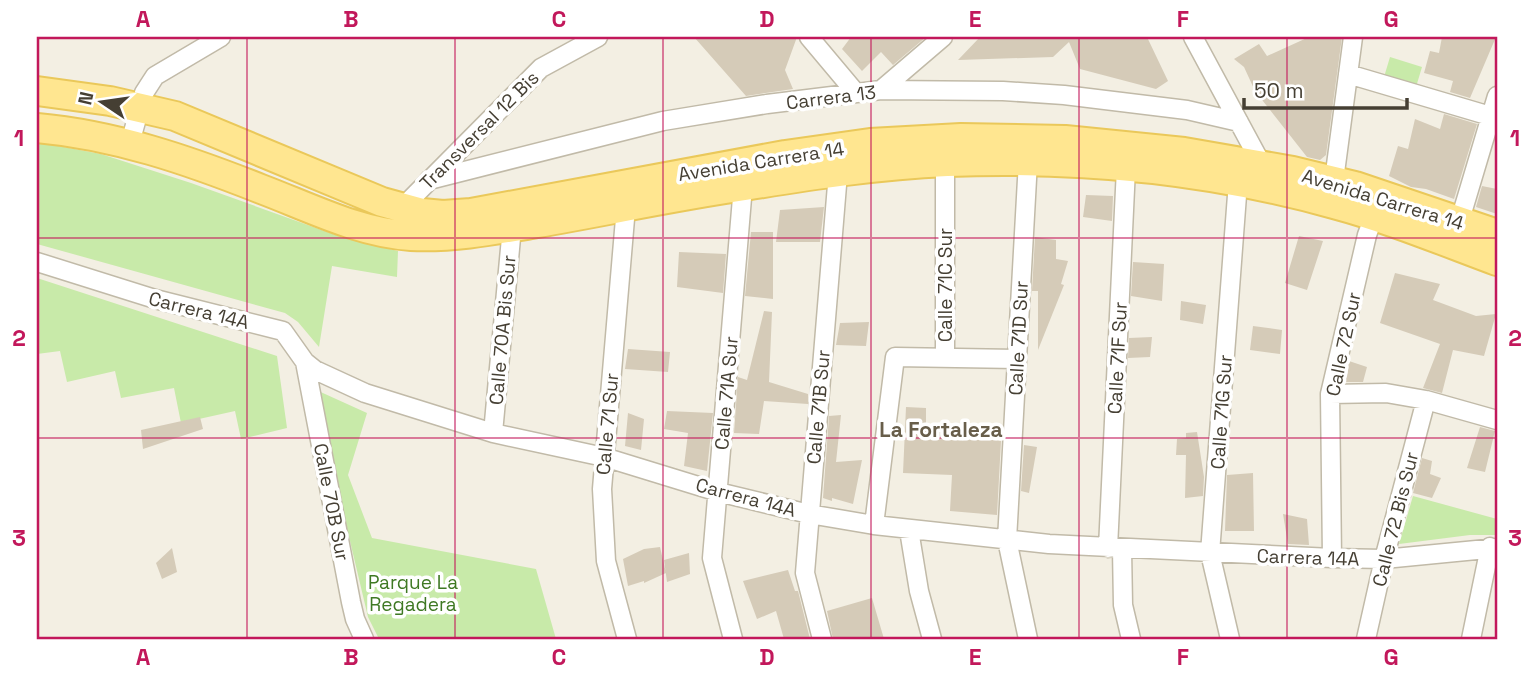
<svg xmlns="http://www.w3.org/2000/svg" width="1534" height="676" font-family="'Space Grotesk',sans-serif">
<rect width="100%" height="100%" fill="#f3efe3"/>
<path fill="#c8eaa9" d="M1390,57L1422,67L1416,87L1384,77Z
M37,142L101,154L191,183L344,238L398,251L397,277L332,266L319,347L298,322L285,313L37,244Z
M37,278L277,356L287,428L241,439L235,411L181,423L174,388L121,398L115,371L67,382L60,351L37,354Z
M314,389L367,413L348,475L372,538L536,569L556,639H379L368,617Z
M1413,496L1497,519V535H1470L1399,544Z"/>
<path fill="#d5cbb8" d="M694,37H797L785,70L793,89L746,96Z
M851,37H926L893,65L881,52L862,71L842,49Z
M980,37H1147L1168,81L1156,89L1080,69L1069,42L1053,57L958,60Z
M1309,37H1342L1326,155L1320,160L1307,157L1255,91L1244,67L1234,59L1259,44L1267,56Z
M1442,37H1496L1470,98L1450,92L1453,81L1424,73L1430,51L1439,53Z
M1444,114L1477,124L1454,199L1426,189L1411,187L1389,176L1398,146L1408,149L1415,119L1440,129Z
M1482,186L1497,189V214L1476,207Z
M1086,195L1113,196L1112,221L1083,217Z
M824,207L820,242H776L780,210Z
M751,232H773V299L745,296Z
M1299,236L1323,241L1307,290L1285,283Z
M1035,237L1056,240V259L1068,261L1061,284L1064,285L1038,350V291H1032Z
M679,252L726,254L723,293L677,287Z
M1133,262L1164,264L1162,301L1131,296Z
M1395,273L1440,284L1433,300L1476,316L1496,314L1484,356L1453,350L1442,393L1423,388L1440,344L1380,323Z
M1181,301L1206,305L1203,324L1180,320Z
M764,311L772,312L769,382L808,394V404L764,401L759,434L734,433L738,377L747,380Z
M869,322L866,346L836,345L840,323Z
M1253,326L1282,330L1280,354L1250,350Z
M1152,337L1150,357L1128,358L1129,338Z
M628,349L670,352L668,372L625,369Z
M1349,361L1367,367L1363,382H1344Z
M906,407L926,408V427L997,432L996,440L1001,441L997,515L950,511L952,475L903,473Z
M667,411L713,413L707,471L684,466L688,433L664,429Z
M628,413L644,419L641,450L625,446Z
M841,415L836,462L862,460L853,504L832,498V501L823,498L829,416Z
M200,417L203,429L143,449L141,430Z
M1480,427L1495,431L1485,472L1467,468Z
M1197,432L1204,477L1203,496L1185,498L1186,455H1176L1177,439L1186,438V433Z
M1024,445L1037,447L1029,493L1021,491Z
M1422,458L1432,461L1430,474L1441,478L1432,498L1413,493Z
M1253,473L1254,531H1225L1227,475Z
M1283,514L1307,519L1309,545L1288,544Z
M660,547L666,573L644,583V581L628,586L623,559L644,549Z
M172,548L177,572L162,579L156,563Z
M689,553L690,574L667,582L664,560Z
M788,570L795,591H798L810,639H784L776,611L757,619L743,581Z
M872,598L884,639H833L827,611Z"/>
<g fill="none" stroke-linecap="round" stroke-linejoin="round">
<g stroke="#c1baa8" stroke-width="21">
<path id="street" d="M809,37L856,93
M1193,37L1262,165
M1348,74L1497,118
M881,90L943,37
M130,143L144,93L155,76L221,37
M945,162V357
M429,180L663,121L767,104L881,90L1003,91L1064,95L1187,110L1239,122
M1334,180L1353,37
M626,207L602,489L606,561L627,639
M401,209L541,68L598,37
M1457,230L1497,96
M37,262L155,299L283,331L305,362L315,370L365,393L493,433L604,457L718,492L809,514L874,525L1049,544L1332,558L1384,559L1497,548
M305,362L351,602L355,619L364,639
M1330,394L1386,393L1426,400L1497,420
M493,433L512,227
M874,525L895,357L1017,359
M909,530L919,591L932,639
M1108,548L1126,168
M1122,549L1123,605L1131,639
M1332,558L1330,394L1367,235L1374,216
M733,639L712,558L743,186
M822,639L805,573L838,173
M1028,639L1007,540L1028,161
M1230,639L1210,553L1238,182
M1366,639L1384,559L1426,400
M1471,639L1490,547"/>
</g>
<g stroke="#eac85a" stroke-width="32">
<path id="primary" d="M37,91L110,101L175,116L382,202L422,213L443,215L471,213L785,155L870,143L961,138L1065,140L1184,152L1293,171L1355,186L1497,234
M37,128C115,135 188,160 261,189C309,207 359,233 411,236C454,238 496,230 538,223C607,211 676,196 745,186C812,175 879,165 947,162C1076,157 1209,169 1334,204C1390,219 1443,241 1497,261"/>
</g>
<use href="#street" stroke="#fff" stroke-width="18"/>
<use href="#primary" stroke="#ffe690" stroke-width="28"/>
</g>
<path fill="none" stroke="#c2185b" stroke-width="2" stroke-opacity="0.55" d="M247,37V639M455,37V639M663,37V639M871,37V639M1079,37V639M1287,37V639M37,238H1497M37,438H1497"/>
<g text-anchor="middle" stroke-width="7" stroke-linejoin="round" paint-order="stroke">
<g font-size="19" fill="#453f33" stroke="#fff">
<text transform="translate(831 97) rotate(-7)" y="7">Carrera 13</text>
<text transform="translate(479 130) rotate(-45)" y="7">Transversal 12 Bis</text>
<text transform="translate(761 161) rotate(-9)" y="7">Avenida Carrera 14</text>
<text transform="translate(1383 199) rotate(17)" y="7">Avenida Carrera 14</text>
<text transform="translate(945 285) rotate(-90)" y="7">Calle 71C Sur</text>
<text transform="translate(199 310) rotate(14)" y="7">Carrera 14A</text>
<text transform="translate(502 330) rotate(-85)" y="7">Calle 70A Bis Sur</text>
<text transform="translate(1018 338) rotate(-87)" y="7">Calle 71D Sur</text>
<text transform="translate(1343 344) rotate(-78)" y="7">Calle 72 Sur</text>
<text transform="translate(1117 358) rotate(-87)" y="7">Calle 71F Sur</text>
<text transform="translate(726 393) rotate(-85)" y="7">Calle 71A Sur</text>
<text transform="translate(818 407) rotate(-85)" y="7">Calle 71B Sur</text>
<text transform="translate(1221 412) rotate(-86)" y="7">Calle 71G Sur</text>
<text transform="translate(607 424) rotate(-85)" y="7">Calle 71 Sur</text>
<text transform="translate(746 497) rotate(15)" y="7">Carrera 14A</text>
<text transform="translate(332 502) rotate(79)" y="7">Calle 70B Sur</text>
<text transform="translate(1395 519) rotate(-76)" y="7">Calle 72 Bis Sur</text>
<text transform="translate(1308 557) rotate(2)" y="7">Carrera 14A</text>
</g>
<g font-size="19" fill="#3f7924" stroke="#fff">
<text x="413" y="589">Parque La<tspan x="413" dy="22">Regadera</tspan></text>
</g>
<g font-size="21" font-weight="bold" fill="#685e4a" stroke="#fff">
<text x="941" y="437">La Fortaleza</text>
</g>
</g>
<rect width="1534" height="676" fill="none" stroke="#ffffff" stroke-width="77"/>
<g transform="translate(102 102) rotate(283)" stroke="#ffffff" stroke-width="5" paint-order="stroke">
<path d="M0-5L12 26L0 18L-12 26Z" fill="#453f33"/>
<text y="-10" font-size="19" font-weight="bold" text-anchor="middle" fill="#453f33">N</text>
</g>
<path d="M1244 98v10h163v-10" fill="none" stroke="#453f33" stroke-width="3.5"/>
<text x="1254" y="98" font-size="21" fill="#453f33" stroke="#ffffff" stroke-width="5" paint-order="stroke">50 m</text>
<rect x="38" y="38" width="1458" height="600" fill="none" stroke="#c2185b" stroke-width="2.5"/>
<g font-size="23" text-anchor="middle" font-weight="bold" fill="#c2185b">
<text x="143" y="27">A</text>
<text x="351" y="27">B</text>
<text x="559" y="27">C</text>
<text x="767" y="27">D</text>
<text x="975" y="27">E</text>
<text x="1183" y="27">F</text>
<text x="1391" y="27">G</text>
<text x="19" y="146">1</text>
<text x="1515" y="146">1</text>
<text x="19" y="346">2</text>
<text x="1515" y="346">2</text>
<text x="19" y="546">3</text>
<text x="1515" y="546">3</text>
<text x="143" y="665">A</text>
<text x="351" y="665">B</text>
<text x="559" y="665">C</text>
<text x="767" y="665">D</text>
<text x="975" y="665">E</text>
<text x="1183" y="665">F</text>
<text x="1391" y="665">G</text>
</g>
</svg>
